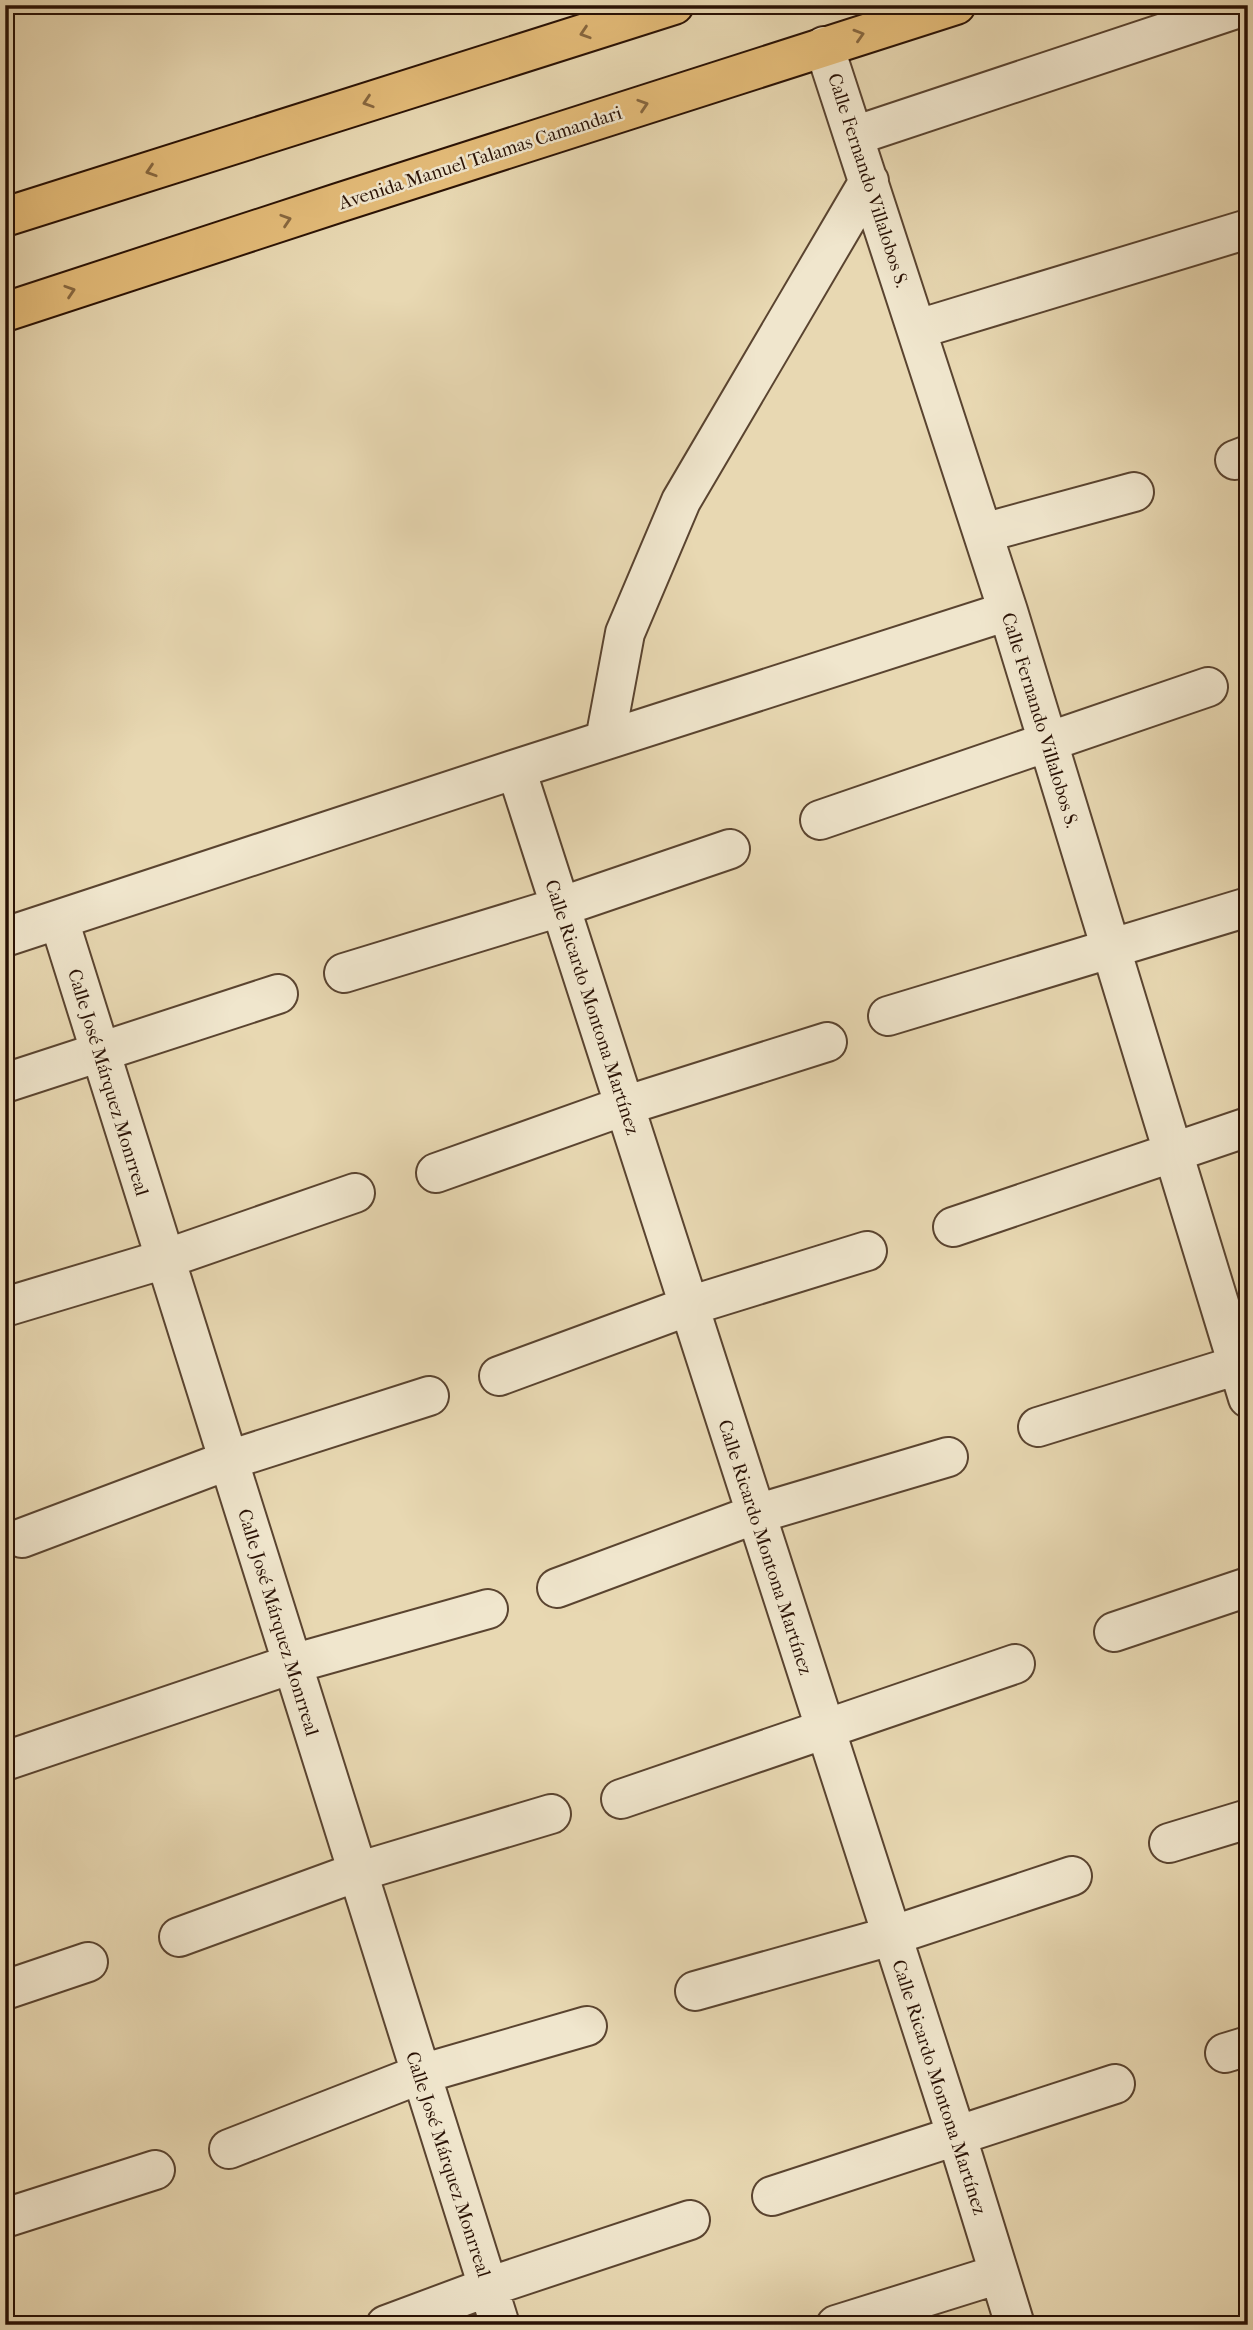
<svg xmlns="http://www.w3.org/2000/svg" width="1253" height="2330" font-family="'IM FELL French Canon',serif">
<rect width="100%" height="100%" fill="#e8d8b2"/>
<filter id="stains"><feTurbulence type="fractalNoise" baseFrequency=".00286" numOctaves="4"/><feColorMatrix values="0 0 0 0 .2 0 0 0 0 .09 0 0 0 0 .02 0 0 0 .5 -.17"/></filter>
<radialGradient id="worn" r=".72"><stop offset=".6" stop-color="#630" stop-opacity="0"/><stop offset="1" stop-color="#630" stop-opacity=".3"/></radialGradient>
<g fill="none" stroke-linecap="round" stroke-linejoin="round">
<g stroke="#5a4430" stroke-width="42">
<path id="minor" d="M824,46L1008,611L1248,1398
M854,136L1248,5
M918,329L1248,229
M1235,460L1248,455
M983,533L1134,492
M605,740L625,633L681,501L869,181
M516,769L957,2137L1015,2325
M820,820L1208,687
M59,920L500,2325
M5,937L516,769L1008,611
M344,973L560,907L730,849
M888,1016L1248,907
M5,1083L278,994
M436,1173L624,1106L827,1042
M953,1227L1248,1127
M5,1307L165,1259L355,1193
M499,1376L689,1306L867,1251
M1038,1427L1248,1362
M22,1538L229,1460L429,1396
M557,1588L756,1514L948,1457
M1114,1632L1248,1587
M5,1761L292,1664L488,1609
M621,1799L1015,1664
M1169,1843L1248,1819
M179,1937L357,1872L551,1814
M5,1990L88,1962
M695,1991L891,1936L1072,1876
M1225,2053L1248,2046
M229,2149L421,2074L587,2026
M772,2196L1115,2084
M5,2218L155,2170
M386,2325L488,2287L690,2220
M836,2325L999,2274"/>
</g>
<g stroke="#2a1205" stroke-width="42">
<path id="major" d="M5,217L674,5
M5,312L338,203L956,5"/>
</g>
<use href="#minor" stroke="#f0e6cd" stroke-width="38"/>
<use href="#major" stroke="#e4bc79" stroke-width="38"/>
</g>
<defs><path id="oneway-chevron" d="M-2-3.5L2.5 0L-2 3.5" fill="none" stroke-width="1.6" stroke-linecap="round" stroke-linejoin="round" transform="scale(1.75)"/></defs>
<g stroke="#87673f">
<use href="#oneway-chevron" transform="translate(585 33) rotate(162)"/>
<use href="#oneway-chevron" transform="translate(859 35) rotate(-17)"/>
<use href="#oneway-chevron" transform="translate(368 102) rotate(162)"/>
<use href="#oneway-chevron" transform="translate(643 105) rotate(-18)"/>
<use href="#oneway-chevron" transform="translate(151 171) rotate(162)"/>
<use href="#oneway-chevron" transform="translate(286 220) rotate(-18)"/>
<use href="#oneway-chevron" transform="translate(70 291) rotate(-18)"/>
</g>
<g text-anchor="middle" stroke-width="5" stroke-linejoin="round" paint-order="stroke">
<g font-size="19" fill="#2a1205" stroke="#f0e6cd">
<text transform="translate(480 157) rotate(-18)" y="7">Avenida Manuel Talamas Camandari</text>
<text transform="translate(869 180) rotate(72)" y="7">Calle Fernando Villalobos S.</text>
<text transform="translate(1041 720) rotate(73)" y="7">Calle Fernando Villalobos S.</text>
<text transform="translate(593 1007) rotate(72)" y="7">Calle Ricardo Montona Martínez</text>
<text transform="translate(109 1082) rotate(73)" y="7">Calle José Márquez Monrreal</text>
<text transform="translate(766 1547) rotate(72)" y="7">Calle Ricardo Montona Martínez</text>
<text transform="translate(279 1622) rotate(73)" y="7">Calle José Márquez Monrreal</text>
<text transform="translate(940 2087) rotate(72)" y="7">Calle Ricardo Montona Martínez</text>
<text transform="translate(449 2164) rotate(72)" y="7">Calle José Márquez Monrreal</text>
</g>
</g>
<rect width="1253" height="2330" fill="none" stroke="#e8d8b2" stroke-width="28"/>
<rect x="7" y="7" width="1239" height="2316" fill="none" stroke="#2a1205" stroke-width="3.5"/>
<rect x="14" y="14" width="1225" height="2302" fill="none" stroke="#2a1205" stroke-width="2"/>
<rect width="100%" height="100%" filter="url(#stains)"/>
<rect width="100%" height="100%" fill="url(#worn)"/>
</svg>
